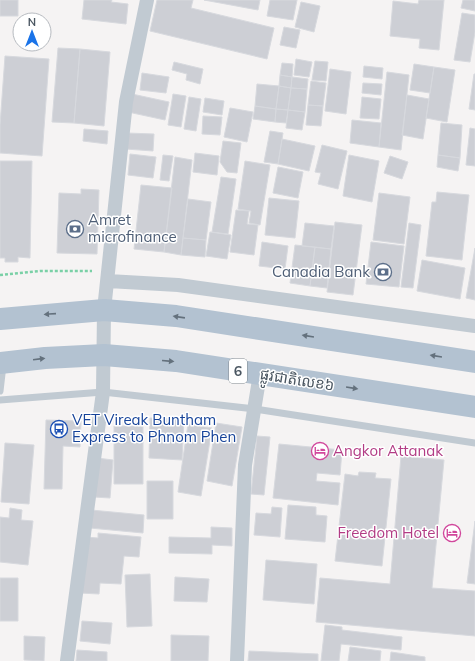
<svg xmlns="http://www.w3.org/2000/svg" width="475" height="661" font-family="Mulish,'Noto Sans Khmer',sans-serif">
<rect width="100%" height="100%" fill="#f5f3f3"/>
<path fill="#cdcfd5" stroke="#d7d9de" d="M0,0H18V16H0Z
M84,0H112L111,2L128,4L126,24L82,19Z
M157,0H193L191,8L274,28L267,59L150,31Z
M204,0H260L258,10Z
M270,0H297L293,20L267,16Z
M419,0H444L439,50L419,48L420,39L390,36L393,1L418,4Z
M463,0H475V11L461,8Z
M301,2L320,6L314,32L295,27Z
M462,13L475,15V32L470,62L454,60Z
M284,27L300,30L296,48L280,45Z
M58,48L80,49L74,123L52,122Z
M80,49L110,52L104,126L74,123Z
M5,56L49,59L42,156L0,153V125Z
M296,59L312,62L309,77L294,75Z
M315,61L328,62L326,81L312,80Z
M174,62L203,69L200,84L186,80L187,74L172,70Z
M282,63L293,64L292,77L280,75Z
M414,64L434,67L430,93L410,90Z
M364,66L383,68L382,79L363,77Z
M434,67L455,70L447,122L426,118Z
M330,69L351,72L346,114L325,111Z
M387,72L409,75L401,150L379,147Z
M142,73L169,77L166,93L140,90Z
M474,74H475V110L469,109Z
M280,75L292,77L291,88L279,86Z
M292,77L308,79L307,89L291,88Z
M311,81L326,83L323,106L308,105Z
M363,83L382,84L381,95L362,93Z
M257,84L279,86L276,109L255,106Z
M279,86L291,88L288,110L276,109Z
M291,88L307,89L305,112L288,110Z
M132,94L169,102L165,120L128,112Z
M173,94L186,96L181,127L168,125Z
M407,95L429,99L423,139L402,135Z
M189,97L201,99L196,131L184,129Z
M362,97L381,99L379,119L360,118Z
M205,98L224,101L222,115L203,112Z
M308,105L323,106L321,126L306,125Z
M255,106L276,109L275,122L253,119Z
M230,108L253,112L247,142L224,137Z
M276,109L288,110L286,123L275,122Z
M288,110L305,112L302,130L286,128Z
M203,116L222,117L220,135L202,134Z
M352,120L381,123L379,147L350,143Z
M441,123L462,125L460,158L438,155Z
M470,128L475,129V166L466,165Z
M84,129L108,131L107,144L83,141Z
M270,131L283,133L278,164L264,162Z
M127,133L154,134L153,151L126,149Z
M282,139L315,146L309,171L278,164Z
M223,141L241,143L237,173L227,172L220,162Z
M322,145L347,151L338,189L318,184L321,173L315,172Z
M195,153L219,156L217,175L193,172Z
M130,154L156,157L153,178L128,175Z
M163,155L173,156L169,181L160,180Z
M349,155L379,161L372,202L343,196Z
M438,155L460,158L458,171L437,167Z
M390,156L408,162L402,179L384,173Z
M175,157L192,160L181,255L164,252Z
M0,161H32L30,258L18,257V262H5V258H0Z
M245,161L270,165L260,225L249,223L251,211L238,209Z
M278,167L303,172L298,198L273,193Z
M221,177L236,179L228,234L212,232Z
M141,185L172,188L164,252L134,249Z
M81,189L99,190L97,254L57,253L59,193L81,194Z
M437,192L469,195L462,260L426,256L432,202H436Z
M379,193L410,197L404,244L373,240Z
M269,198L299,201L295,238L265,235Z
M188,199L211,202L206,240L183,238Z
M236,210L249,211L247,224L258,225L254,255L230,252Z
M335,222L362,225L353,295L327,292Z
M305,223L334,226L331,249L302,246Z
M409,223L421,225L413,288L401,287Z
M210,232L231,235L227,259L206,256Z
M183,238L206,240L205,257L181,255Z
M262,242L288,246L285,269L259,266Z
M371,242L404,246L399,287L366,284Z
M295,245L315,247L310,286L290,283Z
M315,247L331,249L327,288L310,286Z
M475,248V300L466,298Z
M422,260L465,268L460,299L417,291Z
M150,418L184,419L182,460L149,458Z
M46,420L81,421L80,447L63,446L62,489H44Z
M216,423L242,427L232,486L207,481Z
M188,424L212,428L201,496L178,492Z
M114,426H143V484H114Z
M257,436L270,437L264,495L251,494Z
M5,443L34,445L29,504L1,502Z
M279,444L342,450L340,475L317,473L316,481L340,483L338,505L273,498Z
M401,456L444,460L432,588L475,591V636L316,622L320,578L390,584Z
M97,458L113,460L110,498L94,497Z
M359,472L376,473L375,478L391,479L382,566L335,561L345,474L358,476Z
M147,481H173V519H147Z
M288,505L316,507V515L327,516L325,542L285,539Z
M272,507L282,508L280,537L254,535L256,513L271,514Z
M10,508L22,510L21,520L33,521L28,565L0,562V517L9,518Z
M91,510L144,515L143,533L90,528Z
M475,521V584L467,583Z
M211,527L232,528V546L212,545V554L169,553V537L211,538Z
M98,533L141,537L139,557L124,556L121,584L100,583L99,594L80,593L85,537L98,538Z
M266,560L317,564L314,604L263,600Z
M150,574L152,626L127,627L125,575Z
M175,577L209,579L207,602L174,601Z
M0,578H18V621H0Z
M82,621L112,623L110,644L80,641Z
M325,625L342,627V630L402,637L401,650L341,644L339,661H321Z
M171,635L209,636L208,661H171Z
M24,636L45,637L44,661L24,660Z
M350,647L381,651L380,661H348Z
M77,650L107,652V661H76Z
M249,651L318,654V661H248Z
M391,652L425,657V661H390Z"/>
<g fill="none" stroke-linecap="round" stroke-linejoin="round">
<path stroke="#7ad0a6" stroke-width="2.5" stroke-dasharray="3 2" stroke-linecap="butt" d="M0,275L40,271H92"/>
<path stroke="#c1cad2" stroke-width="7" d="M0,391L3,365
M0,400L103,392L255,409L475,443"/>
<path stroke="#c1cad2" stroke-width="14" d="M108,281L178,285L475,326
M67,661L103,392L104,310L126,102L147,0
M237,661L245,465L260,374"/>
<path stroke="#b3c2d1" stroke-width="22" d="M0,319L104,310L176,316L475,362
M0,363L45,358L104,355L176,361L475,407"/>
</g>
<defs><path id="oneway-solid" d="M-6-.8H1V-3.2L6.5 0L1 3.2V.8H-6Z"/></defs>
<g fill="#64717d">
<use href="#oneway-solid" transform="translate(50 314) rotate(176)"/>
<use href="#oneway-solid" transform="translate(179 317) rotate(-172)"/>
<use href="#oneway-solid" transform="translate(308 336) rotate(-171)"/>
<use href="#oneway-solid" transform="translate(436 356) rotate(-171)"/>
<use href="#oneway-solid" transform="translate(39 359) rotate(-7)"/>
<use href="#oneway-solid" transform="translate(168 361) rotate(5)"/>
<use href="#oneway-solid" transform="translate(352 388) rotate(9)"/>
</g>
<defs>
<g id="bank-ring" transform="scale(0.9)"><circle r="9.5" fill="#fff" stroke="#5c6f8a" stroke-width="1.5"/><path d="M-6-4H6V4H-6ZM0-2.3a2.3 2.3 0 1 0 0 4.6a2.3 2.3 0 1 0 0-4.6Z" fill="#5c6f8a"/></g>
<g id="bus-ring" transform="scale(0.9)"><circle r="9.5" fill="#fff" stroke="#1a4fb4" stroke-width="1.5"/><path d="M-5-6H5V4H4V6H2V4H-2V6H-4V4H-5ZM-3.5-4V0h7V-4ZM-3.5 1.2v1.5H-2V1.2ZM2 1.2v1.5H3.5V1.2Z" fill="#1a4fb4"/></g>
<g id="hotel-ring" transform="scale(0.9)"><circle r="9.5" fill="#fff" stroke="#d1479c" stroke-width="1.5"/><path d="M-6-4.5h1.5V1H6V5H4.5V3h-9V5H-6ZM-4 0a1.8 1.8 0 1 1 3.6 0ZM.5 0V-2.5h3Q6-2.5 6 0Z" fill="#d1479c"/></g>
</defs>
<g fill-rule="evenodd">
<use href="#bank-ring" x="75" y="229"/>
<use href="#bank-ring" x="383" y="272"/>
<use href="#bus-ring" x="59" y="429"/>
<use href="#hotel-ring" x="320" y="451"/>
<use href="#hotel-ring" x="452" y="533"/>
</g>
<g text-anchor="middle" stroke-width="3" stroke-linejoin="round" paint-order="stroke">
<rect fill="#fff" stroke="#808990" stroke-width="1" x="229" y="359" width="18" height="24" rx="3"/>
<g font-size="14" font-weight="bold" fill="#4a5661">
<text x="238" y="376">6</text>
</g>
<g font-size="15" fill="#4e5e75" stroke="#fff" text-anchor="start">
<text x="88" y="225">Amret<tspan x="88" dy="17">microfinance</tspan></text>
<text x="370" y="277" text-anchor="end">Canadia Bank</text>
</g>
<g font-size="15" fill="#4a5661" stroke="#fff">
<text transform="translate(297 380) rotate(9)" y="5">ផ្លូវជាតិលេខ៦</text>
</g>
<g font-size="15" fill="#164399" stroke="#fff" text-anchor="start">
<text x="72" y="425">VET Vireak Buntham<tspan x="72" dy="17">Express to Phnom Phen</tspan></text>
</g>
<g font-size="15" fill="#b23c85" stroke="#fff" text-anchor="start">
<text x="333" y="456">Angkor Attanak</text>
<text x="439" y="538" text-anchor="end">Freedom Hotel</text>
</g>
</g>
<g transform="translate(32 32)"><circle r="19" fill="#ffffff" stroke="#b7bbc0"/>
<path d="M0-3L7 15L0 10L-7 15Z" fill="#1a73e8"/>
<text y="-6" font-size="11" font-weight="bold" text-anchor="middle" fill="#4a5661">N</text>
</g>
</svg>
